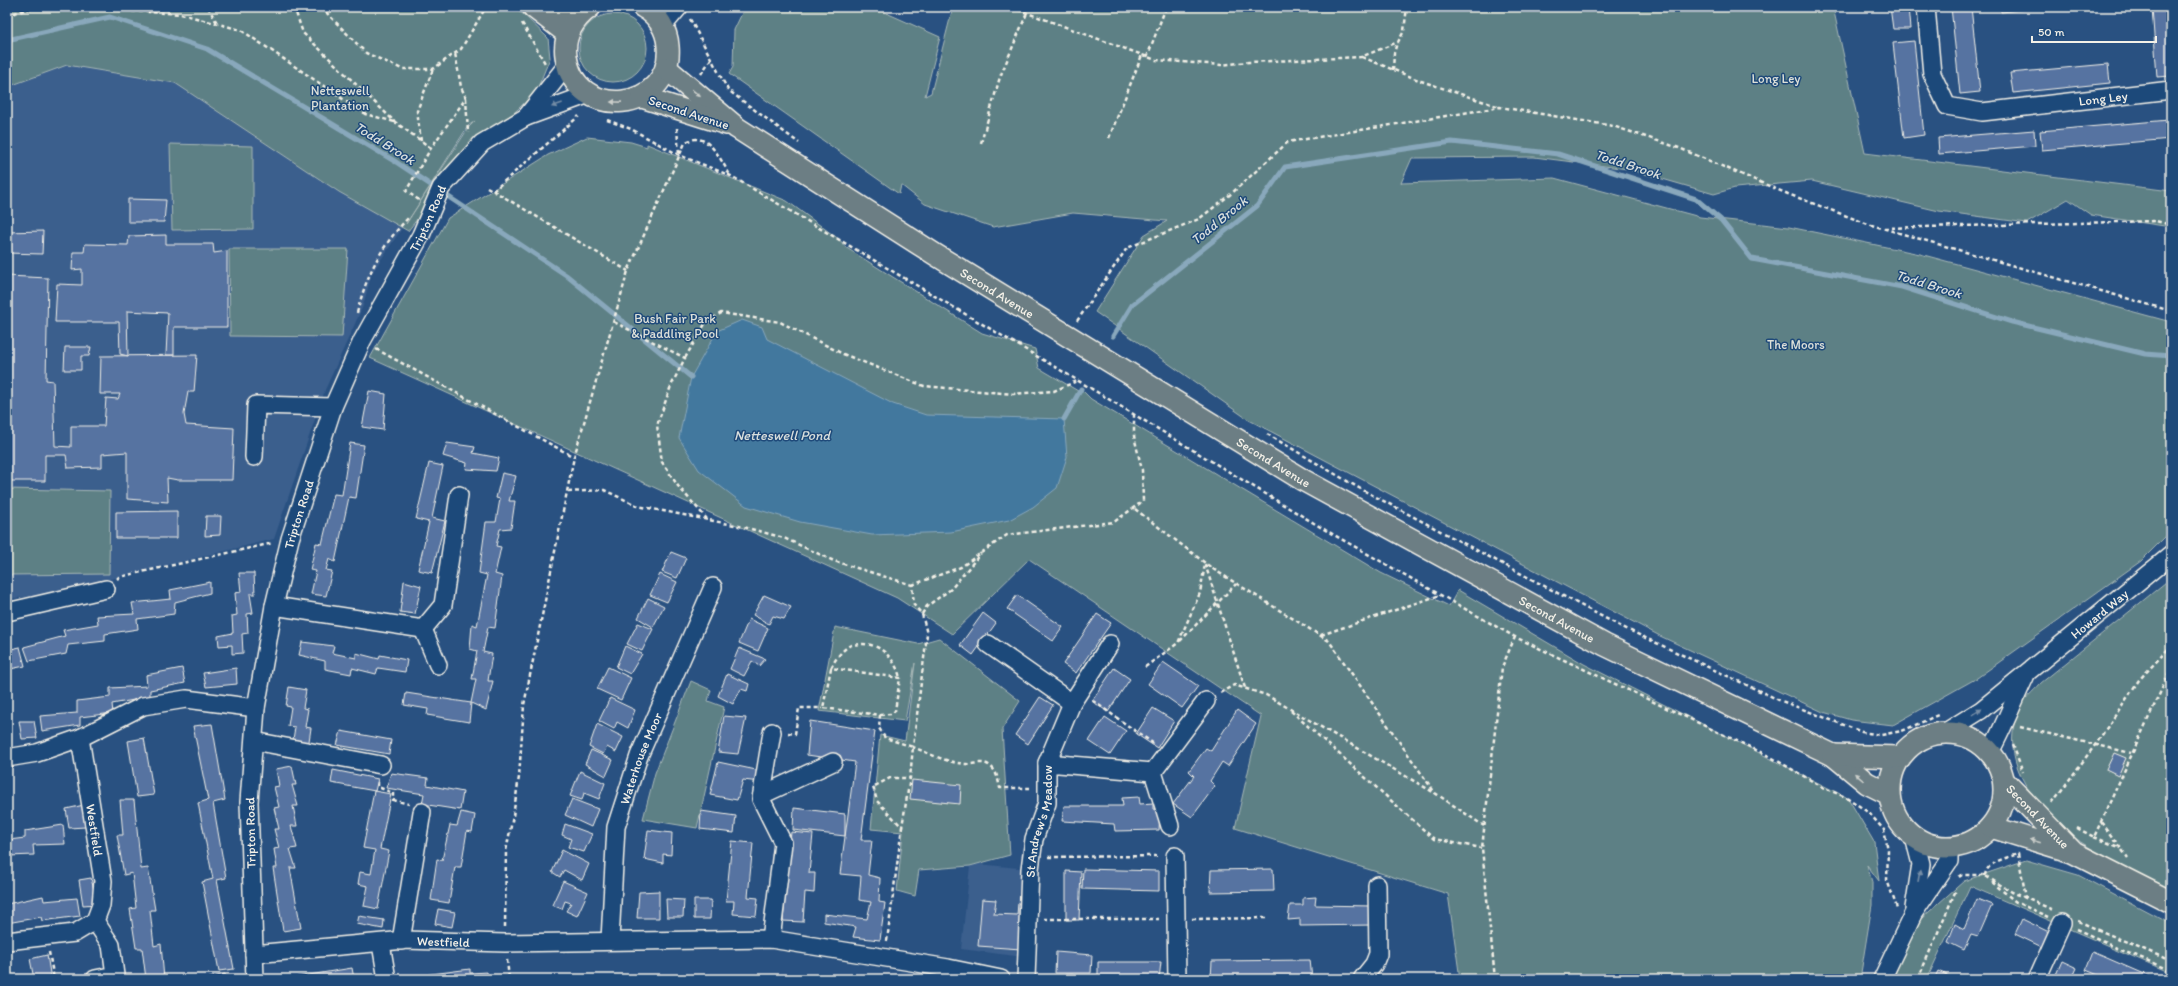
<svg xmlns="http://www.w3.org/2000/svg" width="2178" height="986" font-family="Itim,sans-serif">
<rect width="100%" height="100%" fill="#295181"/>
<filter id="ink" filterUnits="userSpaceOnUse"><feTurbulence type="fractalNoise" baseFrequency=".025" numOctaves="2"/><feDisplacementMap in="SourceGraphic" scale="8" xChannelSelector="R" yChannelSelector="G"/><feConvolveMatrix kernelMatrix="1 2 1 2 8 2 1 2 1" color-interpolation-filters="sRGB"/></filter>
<g filter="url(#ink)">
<path fill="#3a5e8d" d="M67,65L175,83L339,192L383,214L403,227L372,273L363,306L325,390L274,539L45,595L7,599V87Z
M979,864L1029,869L1023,957L961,949L970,866Z"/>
<path fill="#5d8085" stroke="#a8b8b6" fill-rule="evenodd" d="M7,7H510L523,14L548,38L550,58L536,92L482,143L441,188L408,231L339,192L175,83L67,65L7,87ZM475,121L469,127L406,224L468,126Z
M745,7H873L940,37L925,96L931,93L953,7H1833L1865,153L2171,191V227L2091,215L2068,199L2027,223L1939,211L1812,181L1735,188L1714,194L1628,169L1534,157L1412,158L1401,183L1554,178L1700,217L1789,227L1920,254L2171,322V531L2141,561L1977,678L1893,725L1851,720L1823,712L1660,636L1249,420L1095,312L1144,235L1167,221L1073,213L993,227L925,204L901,185L899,194L729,74L733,67L734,30Z
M579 48a34 34 0 1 1 68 0a34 34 0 1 1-68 0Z
M587,137L631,142L647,147V144L787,201L840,240L845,247L982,333L1035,349L1039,368L1078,391L1081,389L1091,399L1381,573L1449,606L1458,590L1584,664L1848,798L1874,842L1879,881L1867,865L1872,882V905L1860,979H1460L1448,894L1235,828L1261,716L1029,559L952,634L897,598L370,358L448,218L548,155Z
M170,144L253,146V229L172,230Z
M229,249H348L342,337L230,336Z
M7,489L110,491L109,574L7,575Z
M2171,578V891C2140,875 2096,855 2070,834C2033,804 1999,761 2018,711C2022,700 2033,692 2041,683Z
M835,627L918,644L939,638L1020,701L1002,729L1010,855L970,866L919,870L915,896L897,891L903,832L871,829L880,735L905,741L915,663L905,721L819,711Z
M691,681L711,690L708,701L724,707L697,828L643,819L655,773Z
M2026,860L2078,875L2171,924V973L1970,886L1927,979H1889L1913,926L1964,881Z"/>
<path fill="#42789e" stroke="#89a8bc" d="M742,320L762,327L767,339L893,404L926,415L1064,419L1067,457L1057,488L1033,507L1009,520L951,532L872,535L800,522L746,506L699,470L679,438L691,377L717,331Z"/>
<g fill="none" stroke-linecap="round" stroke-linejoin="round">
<path stroke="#89a8bc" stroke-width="5" d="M7,40L110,17L207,49L396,162L566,275L691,377
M1113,336L1132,305L1257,206L1285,167L1452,142L1558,154L1696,199L1721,220L1752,259L1902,287L2012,322L2145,354L2171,356
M1064,419L1081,389"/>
</g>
<path fill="#5673a1" stroke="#f4f1e8" d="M1890,7H1908L1910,29H1893Z
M1951,7H1971L1980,92L1960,94Z
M2001,7H2052L2001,12Z
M2152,7H2171V76L2157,77Z
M1914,41L1924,135L1904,138L1893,43Z
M2108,64L2110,83L2013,93L2010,73Z
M2169,120L2171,139L2042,150L2040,131Z
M2034,130L2035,146L1939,154L1938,138Z
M128,199L166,200L164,222H128Z
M43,231L42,254L7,253V232Z
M166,235V244H213L214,253L227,251V327H174V355H166L168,313L127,311L128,356L120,354L119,322H55L57,284L82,285V269L72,270L73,252H84L85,244L128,245L129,236Z
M7,276L48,278L46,380L53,381L55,446L71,447V426H104L106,398L118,399L120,394H100L101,356L197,355L194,392H188L184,414L186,425L234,428L232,480H178L167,478L168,502L127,499V452L102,454V467L68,468L66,455H45V481H7Z
M65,347H91L89,356H81V370H64Z
M369,391L386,394L383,430L362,427Z
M350,443L364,445L356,498L349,497L335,562L329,559L326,570L332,571L326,596L311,594L316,571L310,570L316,543L322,544L334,494L342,495Z
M447,443L475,447L473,453L499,458L496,471L466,469L467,463L443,456Z
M429,463L443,466L432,518L445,521L432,573L418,570L429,522L416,519Z
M502,473L516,476L509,501H515L511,528L500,529L496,546L501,547L495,574L502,576L495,628L488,627L483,652L492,654L488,681H493L486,710L471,703L476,679H472L477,651L470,649L472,624L477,626L487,575L479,573L486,522H496L500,499L496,498Z
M177,511V538H116V512Z
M206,516H221L220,535L205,536Z
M671,552L686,558L677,578L662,572Z
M239,573H254L255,594H250L253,613L247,614L248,633L242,634L243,653L232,654V645L219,646L218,636L233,633L232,616L237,615L235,593L241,592Z
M660,574L677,582L667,602L650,595Z
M404,581L421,586L415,614L400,612Z
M210,582V593L175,602L174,614L137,619L138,629L105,634V641L68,645L66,654L29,661L24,647L65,636L63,630L98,624L97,616L134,614L132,603L171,599L170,590Z
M764,595L791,607L784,619L773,616L769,624L753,615Z
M1017,595L1063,627L1053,641L1007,609Z
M648,598L664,606L653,627L638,618Z
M983,613L996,623L973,655L960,645Z
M1097,614L1111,623L1076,673L1063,664Z
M749,619L768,628L758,651L739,643Z
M638,623L653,629L642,651L627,644Z
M302,642L334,646L332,653L356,658V653L379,659L380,655L407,660L405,672L378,668L376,674L352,668L351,674L325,669V661L299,655Z
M625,646L642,654L630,674L616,667Z
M20,647L25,666L10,669L7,650Z
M739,648L765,659L759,666L752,661L744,676L730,669Z
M1163,662L1198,686L1182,708L1148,684Z
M608,667L631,678L621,700L597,689Z
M182,668L185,683L150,690V697L112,704L113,713L80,717V725L42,731L40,716L77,713V701L110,697V688L147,686L146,675Z
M236,668L237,684L206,687L203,673Z
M1114,668L1130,679L1108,712L1092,701Z
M727,674L749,684L747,691L741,689L733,704L718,696Z
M289,687L306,690L303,708L308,709L305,727L311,728L308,748L292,746L295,727L288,726L291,707L286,706Z
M406,693L471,703L469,722L427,715L428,709L404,705Z
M1040,697L1053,705L1028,744L1015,735Z
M610,698L635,710L628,728L617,722L614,729L599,721Z
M1153,708L1174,721L1157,748L1136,734Z
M1237,710L1256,724L1228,766L1222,762L1210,781L1215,786L1192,817L1173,804L1194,776L1189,771L1206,748L1211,751Z
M724,716L746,718L738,754L718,752Z
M1105,717L1126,731L1110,755L1089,741Z
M19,721H34L37,738L22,739Z
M810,721L875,731L861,840H872L868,875L880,878L879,902L885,903L880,940L853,937L856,927L824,922V914L867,919L871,902L859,900L861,876L840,874L855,762L807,755Z
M212,724L225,800L213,803L226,878L217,880L234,969L219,971L202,882L213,879L198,803L208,800L193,726Z
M597,724L623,737L616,752L607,747L603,754L589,747Z
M341,731L391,740L389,754L337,745Z
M144,738L154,795L137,797L128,741Z
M591,750L613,760L606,776L585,764Z
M2114,753L2126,758L2118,776L2106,770Z
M718,762L761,771L760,782L743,780L737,800L710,795Z
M292,766L296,785H292L298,806H293L297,826H291L297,848L290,849L296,868H290L301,928L283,931L273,868H277L274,849L279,848L274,829H279L274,808L279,807L274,787L279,786L276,769Z
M333,770L378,779L375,791L331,783Z
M580,771L605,783L599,799L584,793L582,800L570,796Z
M391,773L428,778L427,785L463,792L460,810L422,804L424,794L386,788Z
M912,780L961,785L960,804L910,799Z
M374,791L391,794L380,849L389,851L378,909L364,906L368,886L358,884L360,872L371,874L375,850L363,848Z
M1139,797L1140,804L1153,803V809L1160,811L1159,830L1115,831L1114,824L1062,821L1064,806H1123L1122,798Z
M572,799L598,809L591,827L565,815Z
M120,800H134L141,869L148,868L155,910H150L154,946L161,944L164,979H146L142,948H136L130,909L136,908L132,873L124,875L117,835H123Z
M84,805L85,827L69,828L66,809Z
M794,808L845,814V836L793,830Z
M701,811L736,816L734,833L700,829Z
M461,812L475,815L472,832L467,831L461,867H455L449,903L431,900L437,859L442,860L450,825L457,826Z
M565,824L592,834L584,852L568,847L571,839L562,835Z
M63,825L65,844L33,845L34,855L9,856V840L25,838V831Z
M648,830L672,833L671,855L663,854V863L644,859Z
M791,832L813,834L809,873H815L814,893L805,892L803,922L783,921Z
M732,841L753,843L748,897L758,898L756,916L733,914L734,901H726Z
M562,850L589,864L582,880L564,870L560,877L552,872Z
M1083,869L1159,871V891L1082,889Z
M1273,869L1274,891L1210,892L1211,870Z
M1066,871L1081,872L1079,920H1066Z
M91,878L97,904L83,905L79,880Z
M563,881L588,892L577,916L566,911L571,903L565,901L562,909L552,905Z
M659,891V918H637L639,892Z
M43,896L44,901L77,898L80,916L42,921L41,917L7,923V904Z
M1316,897L1315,905L1372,906V925L1300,926V919L1288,920L1290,905H1303V898Z
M666,899L684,900L683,917H667Z
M982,899L996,900L994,914L1017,915L1018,903H1025L1021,949L978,946Z
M1977,899L1992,905L1978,937L1971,935L1964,950L1948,942L1955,924L1964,929Z
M694,900H711L710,919H694Z
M438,909L455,912L452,927L435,924Z
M359,916L384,920L383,929L357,924Z
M2022,919L2051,933L2046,949L2015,934Z
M1056,952L1092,955L1091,973H1055Z
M2093,952L2155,979H2108L2086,970Z
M47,955L51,979H34L30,959Z
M1310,960L1312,979H1211L1212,961Z
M2062,961L2077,968L2072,979H2054Z
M1098,962H1161L1159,979H1098Z
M352,968L354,979H298L297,977Z
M470,969V973L487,972L488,979H417L416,976Z
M1938,971L1956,979H1934Z
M225,974L226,979H209V978Z"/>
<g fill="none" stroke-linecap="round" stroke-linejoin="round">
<g stroke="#f4f1e8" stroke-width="20">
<g id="minor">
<path id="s1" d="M1926,7L1932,74L1947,106L1982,112L2171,90"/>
<path d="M663,26L679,7"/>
<path d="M526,117L567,65"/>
<path d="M254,457L256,405L333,407"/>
<path d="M274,606L423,629L443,605L459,495"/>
<path d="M7,612L106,589"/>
<path d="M423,629L438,665"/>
<path d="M988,644L1072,703"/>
<path id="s2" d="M1944,733L1981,710L2171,555"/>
<path d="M254,741L381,765"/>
<path d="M1990,752C2004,727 2013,702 2025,677"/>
<path d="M7,758L37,753L80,738L143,706L186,699L256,708"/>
<path d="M1047,763L1072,703L1110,644"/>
<path d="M1153,772L1170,826"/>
<path d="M762,795L833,762"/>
<path d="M1914,837L1921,864L1914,908"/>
<path d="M1175,856L1177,979"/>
<path d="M771,939L783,843L761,799L772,732"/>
<path id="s3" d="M610,940L616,827L639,756L713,587"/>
<path d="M7,941L75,933L95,921L101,905L103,881L80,738"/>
<path d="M401,941L422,812"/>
<path d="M381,944L387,979"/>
<path id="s4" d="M254,954L405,940L505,943L771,939L948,968L1001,979"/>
<path d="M95,979L115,975L111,945L95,921"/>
<path id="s5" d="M255,979L249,802L256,708L274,606L290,539L333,407L362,341L421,235L441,188L482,143L526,117L589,94"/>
<path id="s6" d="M1026,979L1030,869L1034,839L1047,803V763L1153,772L1206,701"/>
<path d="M1362,979L1374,964L1378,954L1377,885"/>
<path d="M1882,979L1913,914L1949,861V848"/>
<path d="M2037,979L2062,923"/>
</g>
</g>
<g stroke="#f4f1e8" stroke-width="24">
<g id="major">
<path d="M533,7L568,34"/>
<path d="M561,7L582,12"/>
<path d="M590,7C574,18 563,36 566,56C574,123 674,113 668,46C667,30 658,15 643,7"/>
<path id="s7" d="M666,68L737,128L936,255L1303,480L1605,645L1833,755L1867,783L1889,794"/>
<path d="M642,97L727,124"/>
<circle cx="1947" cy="790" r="57"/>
<path d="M1833,755L1899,757"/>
<path id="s8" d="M2004,781L2072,851"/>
<path d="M1991,827L2072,852L2171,902"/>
</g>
</g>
<path stroke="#f4f1e8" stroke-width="2.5" stroke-dasharray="4 3" stroke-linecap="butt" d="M69,7L181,14L241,30L365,114L395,122
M208,7L217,23
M294,7L303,33L395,122L431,148
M321,7L366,53L402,69H433L461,49L486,7
M509,7L514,12
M1011,7L1156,60L1221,65L1249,62L1361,57L1398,42L1404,31L1407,7
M7,15L37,7
M690,19L728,90L799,143
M522,23L546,65
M1147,57L1166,7
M1362,57L1421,81L1500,107
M1393,70L1394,53L1397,43
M701,74L711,59
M466,98L468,133
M607,120L631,129L679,155L731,176L1067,374L1327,531L1515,637L1769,756L1824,788L1848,798L1869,813L1884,830L1888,850L1887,880L1897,908
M677,128L679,155
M1109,138L1142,55
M421,141L417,111L433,69
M981,143L1000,77L1027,13
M487,187L628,271
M493,191L579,116
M419,200L406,191L431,148L466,98L461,87L455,53
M1884,228L2156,221L2171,225
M357,313C367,273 381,246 410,216
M1077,321L1127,248L1199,219L1232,193L1288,142L1500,107L1613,126L1679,148L1788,194L1868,224L2171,311
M614,322L685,358L671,386L657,425L662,462L678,486L707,519
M376,349L574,457
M685,358L705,324L721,313L780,322L843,354L924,386L1013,394L1054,391L1077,381
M1267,434L1359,488L1620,626L1779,700L1862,732L1881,735L1902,731L1938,715
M568,492L604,490L638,506L744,527L784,538L834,561L912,585L914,605L922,614L927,634L913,747C930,754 948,763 966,764C974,765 983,760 990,766C997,771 998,780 1000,788H1030
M1135,509L1213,569L1329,641L1435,793L1484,826
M1205,564L1245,688
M117,579L119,577L273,543
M912,585L961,567L1007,535L1114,522L1143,501L1142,470L1134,436V415
M922,614L927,606L951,589L981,553
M1321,635L1440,595
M1180,641L1236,584
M1145,667L1178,643L1200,593L1205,564
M831,668C835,660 840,652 849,646C852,644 857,645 861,644C881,643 896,660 900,678
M1220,693L1234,685L1266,695L1433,792
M1093,701L1154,744
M1291,711L1434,839L1481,848
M880,715L891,714L895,711L900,678L831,668L823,708L880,715L879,728L885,738L913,747L910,778
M2020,727L2131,753
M788,733L795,734L799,708H823
M2013,745L2023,772
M378,782V787L393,793V800L409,804
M2052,803L2098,741L2139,680L2171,646
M2101,822L2128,858
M2077,828L2094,837L2171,669
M2094,837L2121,848
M1048,857L1159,856
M1985,876C1986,862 2006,858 2018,854L2026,898
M1959,877L1962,875H1984L2012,892L2053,910
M1992,882L2016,902L2048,917
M1044,919H1159
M1192,919L1267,918
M2078,921L2171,961
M505,927L506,851L513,816L519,777L524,705L574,457L628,271L685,143C707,128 720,159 730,175
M2076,929L2171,971
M887,941L902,827L877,801L873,787L890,778H910L902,827
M49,952L54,979
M507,960L509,979
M1495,979L1482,848L1502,667L1515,637
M1918,979L1956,890"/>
<use href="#minor" stroke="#1f4a7a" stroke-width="17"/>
<use href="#major" stroke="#6c7e84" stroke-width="21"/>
</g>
<defs><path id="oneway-solid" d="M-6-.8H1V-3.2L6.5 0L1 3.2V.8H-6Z"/></defs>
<g fill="#cbceca">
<use href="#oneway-solid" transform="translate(696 93) rotate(40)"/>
<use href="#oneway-solid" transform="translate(616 102) rotate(-179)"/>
<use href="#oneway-solid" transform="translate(1859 777) rotate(-140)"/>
<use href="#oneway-solid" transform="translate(2035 841) rotate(-164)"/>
</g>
<g fill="#748da6">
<use href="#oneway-solid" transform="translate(557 105) rotate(160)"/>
<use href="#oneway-solid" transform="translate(1977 712) rotate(-33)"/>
<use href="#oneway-solid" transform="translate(1919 876) rotate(-80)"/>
</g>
</g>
<g text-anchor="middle" stroke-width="3" stroke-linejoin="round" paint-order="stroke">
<g font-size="13" fill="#dde0d9" stroke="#1f4a7a">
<text x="1776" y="83">Long Ley</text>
<text x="340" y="95">Netteswell<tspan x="340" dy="15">Plantation</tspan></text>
<text x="675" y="323">Bush Fair Park<tspan x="675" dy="15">&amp; Paddling Pool</tspan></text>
<text x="1796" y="349">The Moors</text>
</g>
<g font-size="13" fill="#f4f1e8" stroke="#1f4a7a">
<text dy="5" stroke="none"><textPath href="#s1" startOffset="260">Long Ley</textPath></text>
<text transform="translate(689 112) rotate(18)" y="5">Second Avenue</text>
<text dy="5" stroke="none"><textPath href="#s5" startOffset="794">Tripton Road</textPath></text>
<text dy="5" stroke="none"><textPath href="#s7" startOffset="401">Second Avenue</textPath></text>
<text dy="5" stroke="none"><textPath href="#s7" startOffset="725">Second Avenue</textPath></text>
<text dy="5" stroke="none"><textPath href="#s5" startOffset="470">Tripton Road</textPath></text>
<text dy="5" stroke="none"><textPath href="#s2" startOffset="196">Howard Way</textPath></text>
<text dy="5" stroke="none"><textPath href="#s7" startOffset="1049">Second Avenue</textPath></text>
<text dy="5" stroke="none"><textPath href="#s3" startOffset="186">Waterhouse Moor</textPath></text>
<text dy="5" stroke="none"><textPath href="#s8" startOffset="49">Second Avenue</textPath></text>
<text dy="5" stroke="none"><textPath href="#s6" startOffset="159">St Andrew's Meadow</textPath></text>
<text transform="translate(95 830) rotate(81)" y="5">Westfield</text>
<text transform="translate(250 833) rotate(-91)" y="5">Tripton Road</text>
<text dy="5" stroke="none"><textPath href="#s4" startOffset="190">Westfield</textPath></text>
</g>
<g font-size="14" font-style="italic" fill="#d9dfdd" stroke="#1f4a7a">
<text transform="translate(385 143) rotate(32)" y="5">Todd Brook</text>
<text transform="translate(1628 164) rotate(18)" y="5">Todd Brook</text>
<text transform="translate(1219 220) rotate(-39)" y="5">Todd Brook</text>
<text transform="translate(1929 284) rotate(17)" y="5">Todd Brook</text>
<text x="782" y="440">Netteswell Pond</text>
</g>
</g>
<rect width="2178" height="986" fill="none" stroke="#1f4a7a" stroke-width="24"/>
<rect x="12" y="12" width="2154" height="962" fill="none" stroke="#f4f1e8" stroke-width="1.5" filter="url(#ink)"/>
<path d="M2032 36v6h124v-6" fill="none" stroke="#f4f1e8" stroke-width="2"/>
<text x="2038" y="36" font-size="12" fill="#f4f1e8" stroke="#1f4a7a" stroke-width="3" paint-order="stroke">50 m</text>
</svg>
